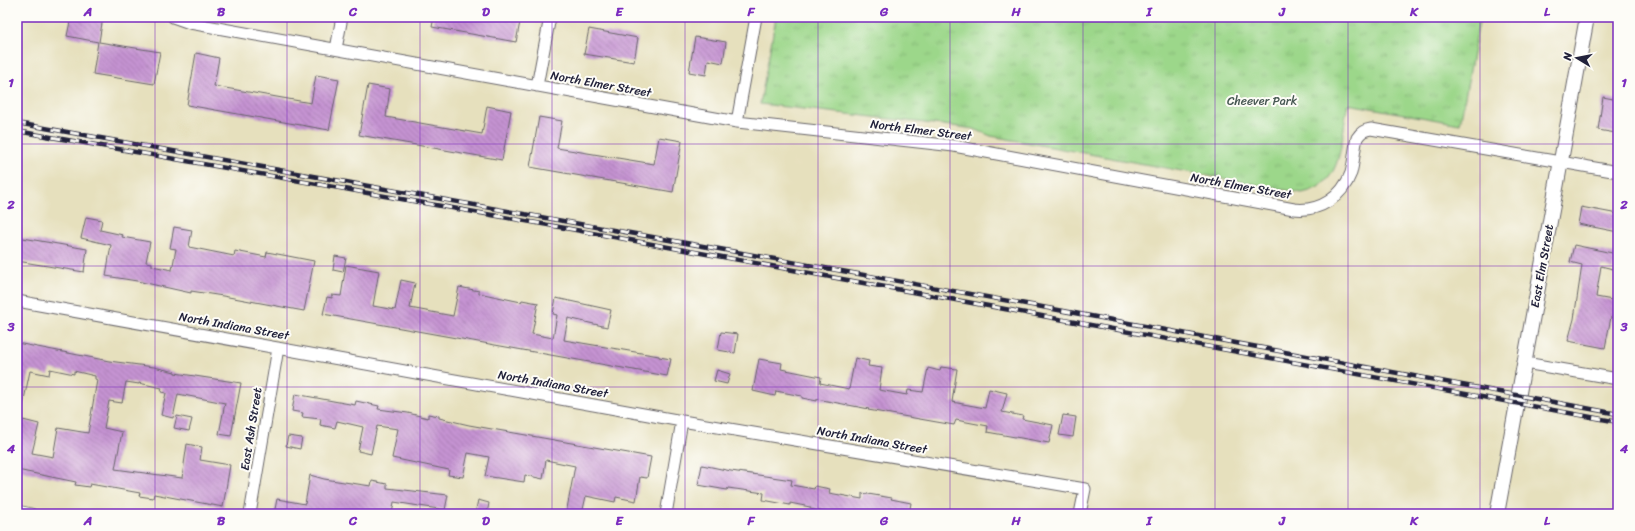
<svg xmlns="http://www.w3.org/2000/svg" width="1635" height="531" font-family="Sriracha,sans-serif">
<defs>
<pattern id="park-tufts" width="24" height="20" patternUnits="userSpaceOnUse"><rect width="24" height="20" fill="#9cd78a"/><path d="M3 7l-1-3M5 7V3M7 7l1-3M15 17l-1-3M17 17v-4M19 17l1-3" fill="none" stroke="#86b878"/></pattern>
<pattern id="building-back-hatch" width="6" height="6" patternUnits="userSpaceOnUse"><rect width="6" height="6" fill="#c593d2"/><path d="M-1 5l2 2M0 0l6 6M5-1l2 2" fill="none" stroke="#a078ac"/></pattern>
</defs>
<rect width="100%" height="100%" fill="#fdfcf7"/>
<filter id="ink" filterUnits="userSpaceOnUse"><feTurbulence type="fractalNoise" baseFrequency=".025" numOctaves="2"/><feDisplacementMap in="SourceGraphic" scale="8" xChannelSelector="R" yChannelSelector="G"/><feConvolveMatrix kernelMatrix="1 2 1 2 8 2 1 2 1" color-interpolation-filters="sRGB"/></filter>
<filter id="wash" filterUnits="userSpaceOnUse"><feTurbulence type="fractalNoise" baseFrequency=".012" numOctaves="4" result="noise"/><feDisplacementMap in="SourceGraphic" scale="16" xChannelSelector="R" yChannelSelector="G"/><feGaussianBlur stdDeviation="0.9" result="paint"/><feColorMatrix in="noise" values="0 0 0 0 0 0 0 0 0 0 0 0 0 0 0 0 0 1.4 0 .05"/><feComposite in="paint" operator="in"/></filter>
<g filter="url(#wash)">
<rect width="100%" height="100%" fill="#e6e0bd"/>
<path fill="url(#park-tufts)" stroke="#5f7c62" d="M776,17H1480L1460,124L1348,104C1340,139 1345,185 1302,193L991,136L974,129L960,127L760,104Z"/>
<g id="blocks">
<path fill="url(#building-back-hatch)" d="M71,17H103L99,42L160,52L154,84L93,74L98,42L67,36Z
M434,17H521L516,42L432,27Z
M589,29L638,38L634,62L584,54Z
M695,37L726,42L723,63L708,60L706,75L689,72Z
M196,53L219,58L214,86L311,103L316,75L339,79L329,130L187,105Z
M368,85L390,89L386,117L482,134L487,106L511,111L502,160L359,135Z
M1603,97L1618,100V119L1616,133L1598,130Z
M539,117L562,121L557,148L654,164L659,137L682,141L673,192L530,167Z
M1581,207L1618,214V232L1578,224Z
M86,217L102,220L100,230L123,235L122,237L150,242L146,262L152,263V266L172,270L176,249L170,248L174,227L192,230L189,247L234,256L235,251L266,257L267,252L314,261L304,311L223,296L191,291V293L137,281L106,276L111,245L81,238Z
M17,237L87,249L84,272L17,261Z
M1574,245L1617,254L1613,269L1601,266L1596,297L1618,301L1615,318L1611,317L1605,348L1568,341L1574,319L1582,265L1570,262Z
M335,256L346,258L343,272L333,270Z
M346,265L379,271L373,306L395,310L401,280L415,283L410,308L453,316L459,287L479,291V293L521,302L522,300L538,303L532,334L553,338L557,315L553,314L556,298L611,310L607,327L568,318L564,340L659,356V357L671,359L667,376L323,314L327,297L332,298V295L341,296Z
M721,332L738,334L735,353L718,350Z
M17,343L109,361L154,367L175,372V373L241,383L231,436L219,434L225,403L178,394L173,418L161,415L166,393L161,392L162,388L139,383V384L126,382L122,403L109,401L104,428L122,432L115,469L182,478L187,444L202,447L200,460L230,465L223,507L154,494L153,498L139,496L140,493L90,484L89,487L75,485L76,482L17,470V447L23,420L39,424L32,453L53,457L58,428L88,433L97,380L95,379V376L74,371V374L50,369L49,375L30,371L22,409L17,408Z
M855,358L869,361L868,366L882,368L879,390L907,395L908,390L923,392L928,368L940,371L941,367L957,369L952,402L985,408L989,389L1007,393L1002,412L1023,416L1022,419L1053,425L1049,443L987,432L988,426L956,420L954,425L868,410L869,409L817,399V401L802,398V396L776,391L775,396L753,391L759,359L782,363L781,369L821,377L820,383L849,389Z
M717,370L730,374L727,384L714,381Z
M295,394L355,405L356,401L379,406L378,409L408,413L428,418V414L439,416V418L469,425L651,457L647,478L640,477L636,501L616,497L615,502L586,496L582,514H566L575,466L546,460L543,479L525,475L524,482L485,476L489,457L468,453L463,477L448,475L449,470L392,458L398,429L377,426L371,454L358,451L363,427L337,421L335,428L320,425L321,419L302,417L303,413L292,411Z
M1063,415L1076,417L1073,437L1059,435Z
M177,416L192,419L189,431L174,428Z
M288,436L302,438L300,449L286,446Z
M702,465L731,471L792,480L791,485L814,489L815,486L830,489L829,493L862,499V493L892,498L891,499L911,503L909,514H833L810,509V507L790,503V505L763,500L764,493L728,488L727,490L698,485Z
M310,475L324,479L371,486L372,481L387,484V488L448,495L445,510L394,502L392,514H274L277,499L305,504Z
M478,500L489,503L487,514H475Z"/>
</g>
</g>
<g filter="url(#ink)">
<use href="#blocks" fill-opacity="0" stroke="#676468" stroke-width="1"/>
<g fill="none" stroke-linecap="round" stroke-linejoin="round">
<g stroke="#676468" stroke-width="13">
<path id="minor" d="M173,17L190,23L737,122L954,146L1294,209C1320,212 1342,197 1351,173C1354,162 1354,150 1357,138C1361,132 1364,130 1371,129L1618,172
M336,49L342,17
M537,86L550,17
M737,122L756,17
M17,301L682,421L1085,489L1080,514
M1525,363L1618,379
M17,511L31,514
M250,514L278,348
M666,514L682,421"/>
</g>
<g stroke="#676468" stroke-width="16">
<path id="tertiary" d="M1497,514L1587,17"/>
</g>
<use href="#minor" stroke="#fff" stroke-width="11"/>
<use href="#tertiary" stroke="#fff" stroke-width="14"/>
<g stroke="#22223b" stroke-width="4.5">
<path id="rail" d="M17,123L1026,304L1618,414
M17,131L565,228L1618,422"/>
</g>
<use href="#rail" stroke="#fdfcf7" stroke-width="3" stroke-dasharray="9" stroke-linecap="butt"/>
</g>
</g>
<path fill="none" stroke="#7b2cbf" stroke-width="1" stroke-opacity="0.55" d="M155,17V514M287,17V514M420,17V514M552,17V514M685,17V514M818,17V514M950,17V514M1083,17V514M1215,17V514M1348,17V514M1480,17V514M17,144H1618M17,266H1618M17,387H1618"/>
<g text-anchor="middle" stroke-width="4" stroke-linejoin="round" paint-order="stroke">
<g font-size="12" fill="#22223b" stroke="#fdfcf7">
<text transform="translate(601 84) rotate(10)" y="4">North Elmer Street</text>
<text transform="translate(921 130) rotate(7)" y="4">North Elmer Street</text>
<text transform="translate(1241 186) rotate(10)" y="4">North Elmer Street</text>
<text transform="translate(1542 266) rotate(-80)" y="4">East Elm Street</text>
<text transform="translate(234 326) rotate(10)" y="4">North Indiana Street</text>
<text transform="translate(553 384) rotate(10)" y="4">North Indiana Street</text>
<text transform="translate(251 429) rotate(-81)" y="4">East Ash Street</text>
<text transform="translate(872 440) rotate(10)" y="4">North Indiana Street</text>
</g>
<g font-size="12" fill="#475853" stroke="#fdfcf7">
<text x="1262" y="105">Cheever Park</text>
</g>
</g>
<rect width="1635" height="531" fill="none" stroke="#fdfcf7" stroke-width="44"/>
<g transform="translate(1577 58) rotate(280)" stroke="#fdfcf7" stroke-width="3" paint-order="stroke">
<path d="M0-3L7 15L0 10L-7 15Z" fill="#22223b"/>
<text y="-6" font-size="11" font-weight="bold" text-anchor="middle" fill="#22223b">N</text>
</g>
<rect x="22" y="22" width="1591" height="487" fill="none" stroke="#7b2cbf" stroke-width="1.5"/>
<g font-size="13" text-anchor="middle" font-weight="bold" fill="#7b2cbf">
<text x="88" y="16">A</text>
<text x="221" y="16">B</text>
<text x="353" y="16">C</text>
<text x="486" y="16">D</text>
<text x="619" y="16">E</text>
<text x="751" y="16">F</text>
<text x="884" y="16">G</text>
<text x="1016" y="16">H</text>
<text x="1149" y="16">I</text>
<text x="1282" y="16">J</text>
<text x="1414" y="16">K</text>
<text x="1547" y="16">L</text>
<text x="11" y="87">1</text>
<text x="1624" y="87">1</text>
<text x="11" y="209">2</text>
<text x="1624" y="209">2</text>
<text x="11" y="331">3</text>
<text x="1624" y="331">3</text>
<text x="11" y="453">4</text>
<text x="1624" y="453">4</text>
<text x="88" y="525">A</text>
<text x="221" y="525">B</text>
<text x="353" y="525">C</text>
<text x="486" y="525">D</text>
<text x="619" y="525">E</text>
<text x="751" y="525">F</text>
<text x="884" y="525">G</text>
<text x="1016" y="525">H</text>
<text x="1149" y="525">I</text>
<text x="1282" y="525">J</text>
<text x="1414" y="525">K</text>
<text x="1547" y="525">L</text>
</g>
</svg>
